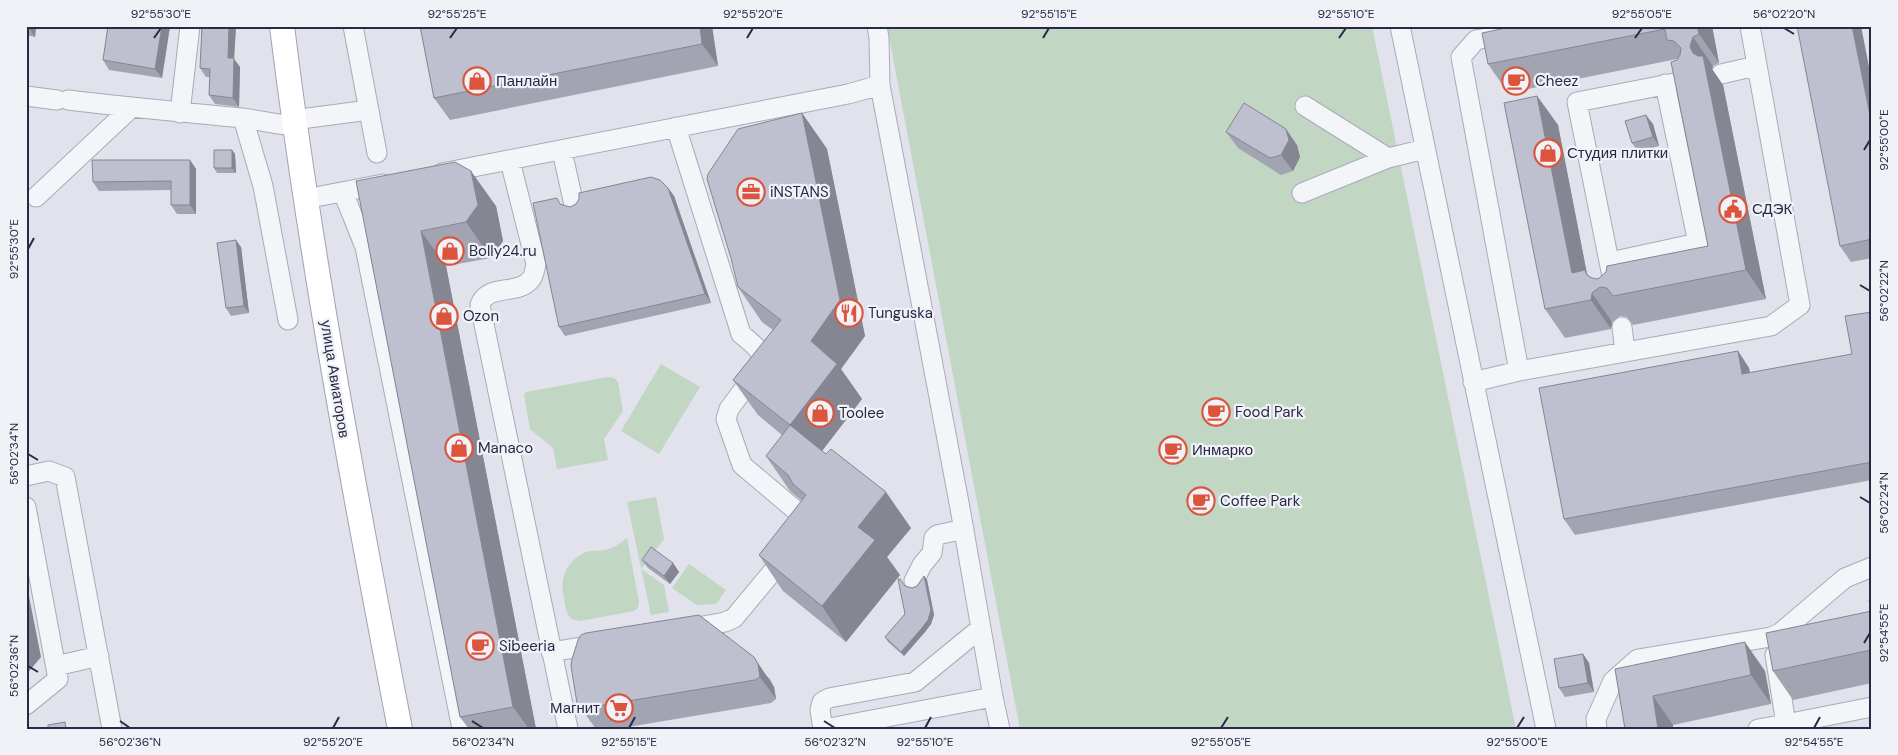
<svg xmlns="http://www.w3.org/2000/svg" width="1898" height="755" font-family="'DM Sans',sans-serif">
<rect width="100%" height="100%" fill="#e1e2eb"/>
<path fill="#c1d6c3" d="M887,26H1372L1516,729H1020Z
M661,364L700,387L659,454L621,431Z
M608,377L614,378L618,382L623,411L604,439L608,460L557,469L553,448L530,429L524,395L526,392Z
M656,497L664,539L641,569L664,585L669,612L651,615L627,502Z
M627,538L639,602L638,608L634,611L580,621L571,619C565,612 565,602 563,593C560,576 569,559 586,552C592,550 600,551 606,550C613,548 621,543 627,538Z
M689,564L726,590L716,604L697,605L672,588Z"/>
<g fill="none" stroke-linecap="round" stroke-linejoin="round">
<g stroke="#aaaab9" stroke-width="21">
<path id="minor" d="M353,26L377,153
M1400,26L1546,729
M1721,74L1756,66
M880,85L960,508L993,697L1000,729
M26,96L57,100
M68,100C125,107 183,112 241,118C258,120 276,124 294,126
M1305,106L1388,158
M180,113L190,26
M243,118L263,186L288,320
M293,120L369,110
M676,127L741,334C751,343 765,351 762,365L729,409L726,419L742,465L806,519V529
M562,151L574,205
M510,161L536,264C535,268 534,276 531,279C519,296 487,283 480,305L568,729
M442,173L848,94L880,85L879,38L877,26
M343,192L365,247L462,729
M1302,193L1388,158L1425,149
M36,197L131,108
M305,199L383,184
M1610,262L1698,243L1665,84
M1615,291L1577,102L1690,80
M1622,327L1625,352
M1519,371L1461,57L1476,40L1549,26
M1473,382L1519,371L1771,326L1800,305L1750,26
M26,476L49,471L65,477L112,729
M26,507L58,679L26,705
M914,581L922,565L932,553L934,538L937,535L964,529
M687,629L725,622L734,618L788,553
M551,652L599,644
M56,666L99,656
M1786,724L1872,707
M823,729L820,710L822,702L829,698L915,682L981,628
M824,729L993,697
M1597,729L1596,719L1613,681L1638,659L1771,637L1780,633L1845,578L1872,567
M1758,729L1786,724L1775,655"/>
</g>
<g stroke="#9fa2b8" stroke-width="26">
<path id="major" d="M282,26C311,262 355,495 400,729"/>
</g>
<use href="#minor" stroke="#f4f5f9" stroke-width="19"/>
<use href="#major" stroke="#fff" stroke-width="24"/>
</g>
<path fill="#a3a4b2" d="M26,26H36L35,37L26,35Z
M108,26H170L162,78L109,70L103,60Z
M202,26H236L234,59L240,67L239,107L215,104L209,95L210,77H206L200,68Z
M420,26H712L718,66L450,120L434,98Z
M1515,26H1712L1719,63L1713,66L1712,69L1723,85L1766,299L1633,325L1627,317L1620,316L1612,322L1611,329L1565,338L1545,309L1537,96L1558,125L1587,274L1589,277L1592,278L1598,279L1708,246L1677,59L1508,93L1488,64Z
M1872,82V258L1851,262L1840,246Z
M802,113L827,149L865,336L841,369L862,399L822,451L911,528L887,557L900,575L846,642L783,591L759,555L802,501L790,491L766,456L782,435L758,415L733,380L773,330L762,322L738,287Z
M1653,124L1659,146L1638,152L1632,143Z
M1226,132L1297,145L1300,157L1293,171L1281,175L1238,148Z
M235,154L236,173H217L214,168Z
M190,160L196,169V214H177L171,205V190L99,191L93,182Z
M356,181L496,206L503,241L491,258L446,266L536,729H469L460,717Z
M668,188L674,196L711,303L565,336L559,327L561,205L570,207Z
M241,247L249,313L231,316L226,308Z
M1872,312V480L1575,535L1564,519L1738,351L1749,368L1750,373L1852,354Z
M642,560L673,563L679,572L670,584L648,568Z
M924,576L927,580L934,615L931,624L925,632L904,656L888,642L885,637L905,614V586L912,588L917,586Z
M1872,599V683L1793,700L1773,671L1872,611Z
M699,615L770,679L774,687L776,699L771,703L616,729H596L577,703Z
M1583,654L1589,663L1594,692L1565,697L1559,688Z
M1615,669L1765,671L1771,704L1673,725V729H1625Z"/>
<path fill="#858691" d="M29,26H36L35,37L29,28Z
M162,26H170L162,78L155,69Z
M229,26H236L234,59L240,67L239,107L233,98L228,58Z
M700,26H712L718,66L702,44Z
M1697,26H1712L1719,63L1699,34Z
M1852,26H1861L1872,82V125Z
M1693,37L1713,66L1712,69L1723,85L1766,299L1746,270L1693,53L1690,47Z
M1537,96L1558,125L1587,274L1598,289L1592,293L1612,322L1611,329L1572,273Z
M802,113L827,149L865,336L841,369L862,399L815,460L790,425L811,341Z
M1646,115L1653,124L1659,146L1653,137Z
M1286,129L1297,145L1300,157L1293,171L1281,155Z
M232,150L235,154L236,173L232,168Z
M190,160L196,169V214L190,205Z
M471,171L496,206L503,241L491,258L466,222Z
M668,188L674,196L711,303L705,294Z
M421,231L446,266L536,729H529L513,707Z
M236,240L241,247L249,313L244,306Z
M1738,351L1749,368L1753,391L1742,374Z
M886,492L911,528L887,557L900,575L846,642L822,606L858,527Z
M673,563L679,572L670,584L664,576Z
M924,576L927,580L934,615L931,624L925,632L904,656L901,652Z
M26,581L41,657L26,675Z
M1745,642L1765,671L1771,704L1751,675Z
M1583,654L1589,663L1594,692L1588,683Z
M754,657L774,687L776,699L760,677Z
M1653,696L1673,725V729H1658Z"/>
<path fill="#bebfcf" stroke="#858691" d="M108,26H162L155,69L103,60Z
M202,26H229L228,58H234L233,98L209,95L210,69L200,68Z
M420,26H700L702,44L434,98Z
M1515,26H1697L1699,34L1693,37L1690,47L1693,53L1698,56H1703L1746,270L1613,296L1607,288L1600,287L1592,293L1591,300L1545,309L1504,103L1537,96L1572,273L1585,270L1587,275L1592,278L1598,279L1606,272L1607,266L1708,246L1671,62L1677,60L1680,55L1681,48L1674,41L1667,40L1665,29L1488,64L1482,33Z
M1797,26H1852L1872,125V239L1840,246Z
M1244,103L1286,129L1289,140L1281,155L1270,158L1226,132Z
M802,113L840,300L811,341L837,364L790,425L733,380L781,320L738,287L731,258L707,179L708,174L738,129Z
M1646,115L1653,137L1632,143L1625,121Z
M214,150H232V168H214Z
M92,160H190V205H171V181L93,182Z
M455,162L471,171L478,205L466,222L421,231L513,707L460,717L356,181Z
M651,177L660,180L668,188L705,294L559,327L533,203L557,198L560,204L570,207L576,204L579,199V193Z
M236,240L244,306L226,308L217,243Z
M1872,312V462L1564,519L1539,388L1738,351L1742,374L1852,354L1845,316Z
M790,425L826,454L831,449L886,492L858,527L875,540L822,606L759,555L806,495L793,484L788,475L766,456Z
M651,547L673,563L664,576L642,560Z
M924,576L931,610L928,620L922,628L901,652L885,637L905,614L898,579H900L905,586L912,588L917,586Z
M1872,599V651L1871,650L1773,671L1766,633L1872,611L1869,600Z
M699,615L754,657L758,664L760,677L755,680L586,708L581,707L577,703L571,666L572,659L578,640L581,635L586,633Z
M1745,642L1751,675L1653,696L1658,729H1625L1615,669Z
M1583,654L1588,683L1559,688L1554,659Z
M65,722L66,729H48V725Z"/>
<path fill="none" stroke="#282945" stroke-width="2" d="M1784,28L1794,34M154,38L161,28M450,38L457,28M747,38L753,28M1043,38L1049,28M1339,38L1346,28M1635,38L1642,28M1864,150L1870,140M28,249L34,238M1860,285L1870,291M28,454L38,460M1860,497L1870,503M1864,643L1870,633M28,666L38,672M120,721L130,728M472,721L483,728M824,721L835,728M333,728L339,717M629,728L635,717M925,728L931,717M1221,728L1228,717M1517,728L1524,717M1814,728L1820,717"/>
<defs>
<g id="shop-ring" transform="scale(1.4375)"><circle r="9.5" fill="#f1f2f8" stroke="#dc543b" stroke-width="1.5"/><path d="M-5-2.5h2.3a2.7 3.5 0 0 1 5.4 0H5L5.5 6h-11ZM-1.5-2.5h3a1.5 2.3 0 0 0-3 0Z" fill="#dc543b"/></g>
<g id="cafe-ring" transform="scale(1.4375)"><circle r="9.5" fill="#f1f2f8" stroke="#dc543b" stroke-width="1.5"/><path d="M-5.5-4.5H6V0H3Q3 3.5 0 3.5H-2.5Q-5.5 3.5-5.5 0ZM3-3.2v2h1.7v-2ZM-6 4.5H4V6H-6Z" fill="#dc543b"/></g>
<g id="office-ring" transform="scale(1.4375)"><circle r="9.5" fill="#f1f2f8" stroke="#dc543b" stroke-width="1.5"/><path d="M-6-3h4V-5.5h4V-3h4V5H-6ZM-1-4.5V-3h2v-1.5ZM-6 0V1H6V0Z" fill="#dc543b"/></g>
<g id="civic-ring" transform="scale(1.4375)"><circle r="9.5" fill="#f1f2f8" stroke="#dc543b" stroke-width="1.5"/><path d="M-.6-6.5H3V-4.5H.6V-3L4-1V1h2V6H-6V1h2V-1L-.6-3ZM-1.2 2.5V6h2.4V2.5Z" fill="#dc543b"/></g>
<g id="restaurant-ring" transform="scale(1.4375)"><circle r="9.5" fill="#f1f2f8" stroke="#dc543b" stroke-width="1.5"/><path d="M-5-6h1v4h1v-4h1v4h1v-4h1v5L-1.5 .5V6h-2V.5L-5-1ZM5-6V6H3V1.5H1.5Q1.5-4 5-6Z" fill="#dc543b"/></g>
<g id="supermarket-ring" transform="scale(1.4375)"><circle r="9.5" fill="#f1f2f8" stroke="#dc543b" stroke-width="1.5"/><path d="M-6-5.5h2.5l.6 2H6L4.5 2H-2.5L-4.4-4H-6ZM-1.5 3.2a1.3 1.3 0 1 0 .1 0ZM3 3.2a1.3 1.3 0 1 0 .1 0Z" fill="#dc543b"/></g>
</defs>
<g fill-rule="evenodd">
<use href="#shop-ring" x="477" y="81"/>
<use href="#cafe-ring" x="1516" y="81"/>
<use href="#shop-ring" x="1548" y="153"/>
<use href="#office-ring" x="751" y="192"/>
<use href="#civic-ring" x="1733" y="209"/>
<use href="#shop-ring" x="450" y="251"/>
<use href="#restaurant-ring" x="849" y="313"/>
<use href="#shop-ring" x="444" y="316"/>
<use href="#cafe-ring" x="1216" y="412"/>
<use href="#shop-ring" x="820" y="413"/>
<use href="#shop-ring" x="459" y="448"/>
<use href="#cafe-ring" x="1173" y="450"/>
<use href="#cafe-ring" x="1201" y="501"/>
<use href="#cafe-ring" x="480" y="646"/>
<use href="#supermarket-ring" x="619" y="708"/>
</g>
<g text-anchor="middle" stroke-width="4.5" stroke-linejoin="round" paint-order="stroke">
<g font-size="15" fill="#282945" stroke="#f1f2f8" text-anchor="start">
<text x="496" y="86">Панлайн</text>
<text x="1535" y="86">Cheez</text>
<text x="1567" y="158">Студия плитки</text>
<text x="770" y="197">iNSTANS</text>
<text x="1752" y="214">СДЭК</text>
<text x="469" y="256">Bolly24.ru</text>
<text x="868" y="318">Tunguska</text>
<text x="463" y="321">Ozon</text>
<text x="1235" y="417">Food Park</text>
<text x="839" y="418">Toolee</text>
<text x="478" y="453">Manaco</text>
<text x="1192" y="455">Инмарко</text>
<text x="1220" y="506">Coffee Park</text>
<text x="499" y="651">Sibeeria</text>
<text x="600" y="713" text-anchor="end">Магнит</text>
</g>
<g font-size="15" fill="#282945" stroke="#f1f2f8">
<text transform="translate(335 379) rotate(81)" y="5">улица Авиаторов</text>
</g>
</g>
<rect width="1898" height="755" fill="none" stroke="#f1f2f8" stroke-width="55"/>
<rect x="28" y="28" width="1842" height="700" fill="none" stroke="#282945" stroke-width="2"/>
<g font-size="12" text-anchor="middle" fill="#282945">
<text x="161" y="18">92°55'30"E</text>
<text x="457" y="18">92°55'25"E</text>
<text x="753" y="18">92°55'20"E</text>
<text x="1049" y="18">92°55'15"E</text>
<text x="1346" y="18">92°55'10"E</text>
<text x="1642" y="18">92°55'05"E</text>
<text x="1784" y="18">56°02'20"N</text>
<text transform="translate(1884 140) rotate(-90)" y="4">92°55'00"E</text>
<text transform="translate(14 249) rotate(-90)" y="4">92°55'30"E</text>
<text transform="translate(1884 291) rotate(-90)" y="4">56°02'22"N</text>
<text transform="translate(14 454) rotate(-90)" y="4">56°02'34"N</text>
<text transform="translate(1884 503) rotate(-90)" y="4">56°02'24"N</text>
<text transform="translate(1884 633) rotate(-90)" y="4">92°54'55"E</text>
<text transform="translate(14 666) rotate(-90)" y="4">56°02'36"N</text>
<text x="130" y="746">56°02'36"N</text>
<text x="333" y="746">92°55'20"E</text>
<text x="483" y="746">56°02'34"N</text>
<text x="629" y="746">92°55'15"E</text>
<text x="835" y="746">56°02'32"N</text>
<text x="925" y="746">92°55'10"E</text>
<text x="1221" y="746">92°55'05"E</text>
<text x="1517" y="746">92°55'00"E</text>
<text x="1814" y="746">92°54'55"E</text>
</g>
</svg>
